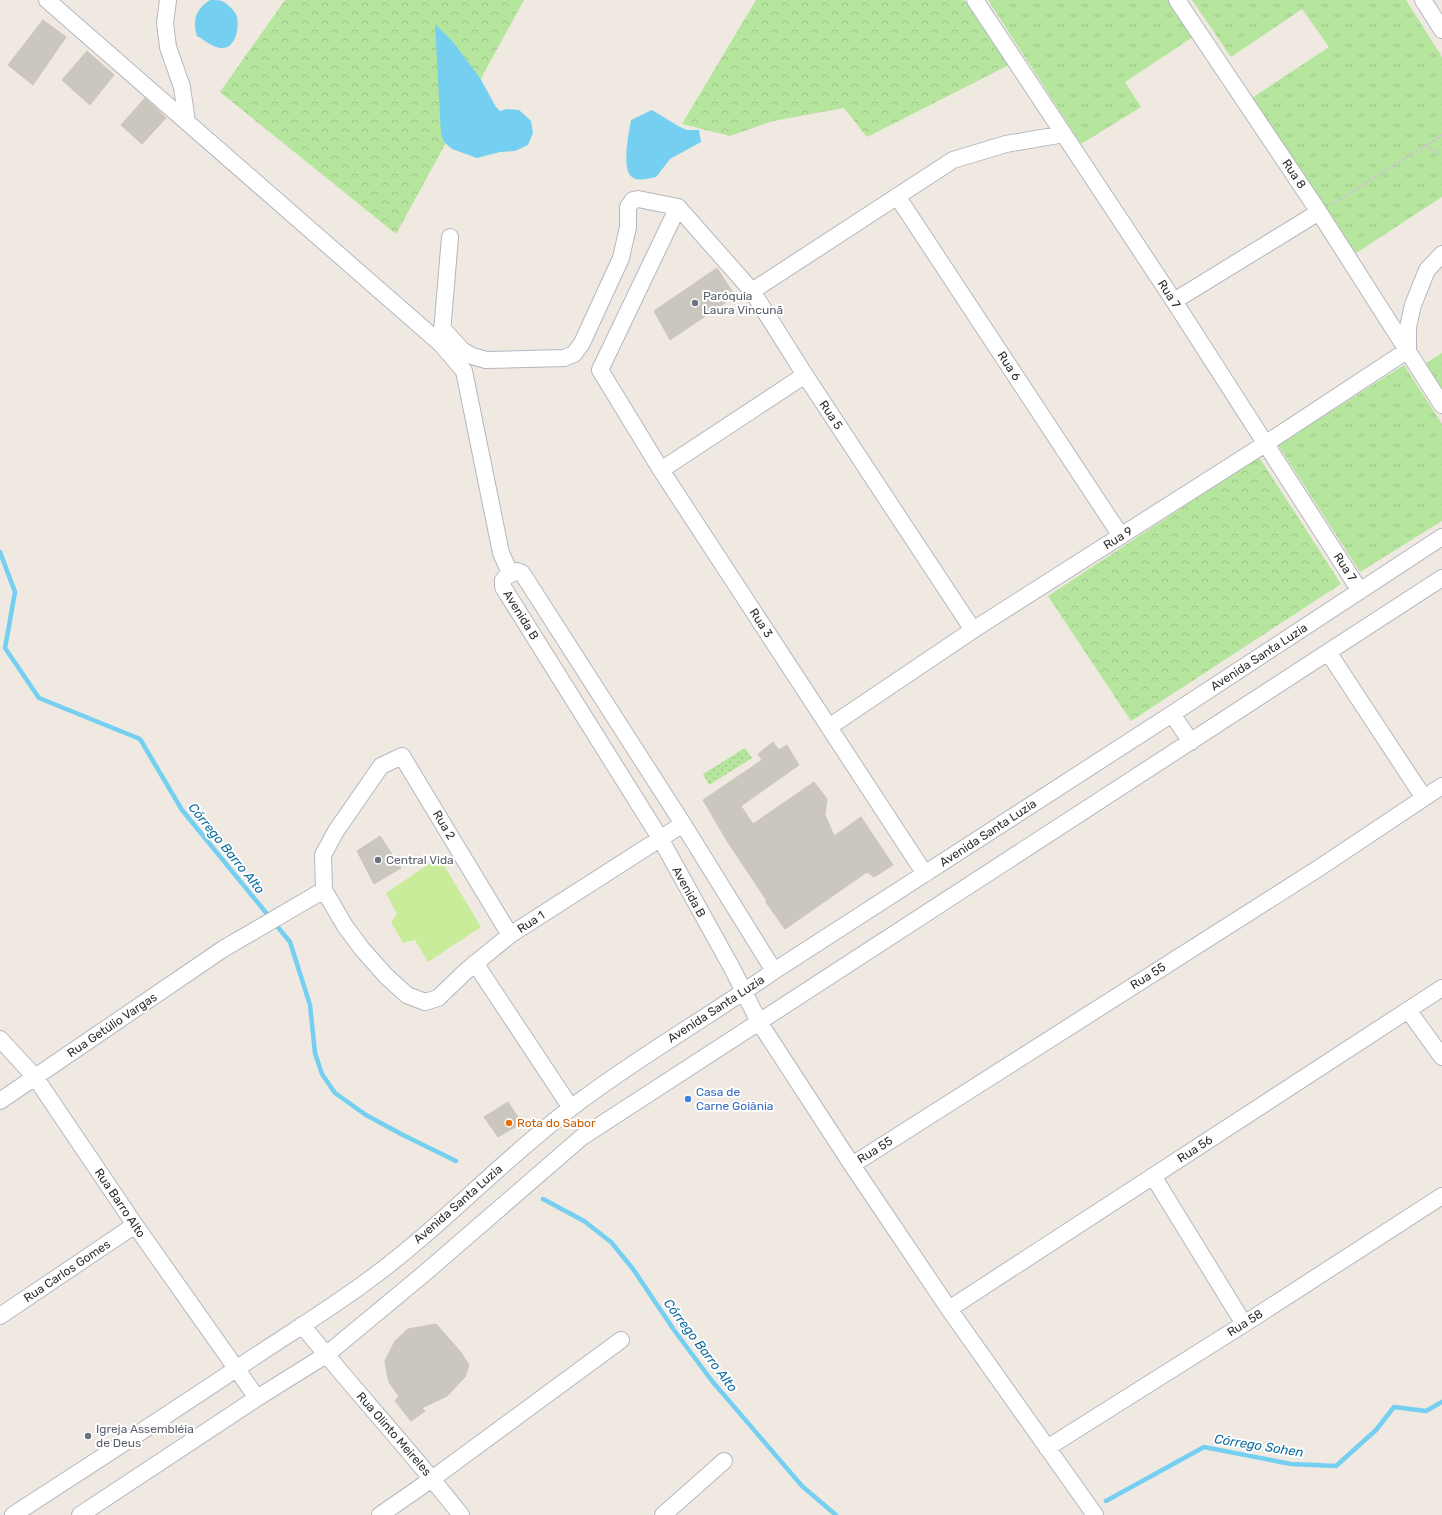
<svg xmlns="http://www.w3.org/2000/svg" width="1442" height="1515" font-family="Rubik,sans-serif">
<defs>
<pattern id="grass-tufts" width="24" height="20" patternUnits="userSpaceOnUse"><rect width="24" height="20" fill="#b6e59e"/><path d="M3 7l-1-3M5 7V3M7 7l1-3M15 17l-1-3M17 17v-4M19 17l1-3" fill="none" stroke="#9dc588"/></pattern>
<pattern id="forest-crowns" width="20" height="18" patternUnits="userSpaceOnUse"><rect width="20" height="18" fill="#b6e59e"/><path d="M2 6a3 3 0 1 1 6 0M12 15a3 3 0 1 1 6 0" fill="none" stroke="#9dc588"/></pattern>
<pattern id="park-dots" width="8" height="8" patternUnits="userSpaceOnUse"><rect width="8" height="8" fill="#b6e59e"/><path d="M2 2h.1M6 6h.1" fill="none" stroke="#9dc588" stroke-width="1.8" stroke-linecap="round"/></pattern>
</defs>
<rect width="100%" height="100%" fill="#efe9e1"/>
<path fill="url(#grass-tufts)" d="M988,0H1168L1193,37L1125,82L1141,107L1081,144Z
M1192,0H1406L1442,57V197L1356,253L1252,98L1329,47L1302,9L1231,57Z
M1442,353V389L1426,363Z
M1404,365L1442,424V521L1360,572L1278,445Z"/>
<path fill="url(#forest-crowns)" d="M285,0H524L396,234L220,92Z
M756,0H964L1009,65L867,137L844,108L773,121L730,136L682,124Z
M1259,457L1341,584L1131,721L1048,596Z"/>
<path fill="url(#park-dots)" d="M745,748L752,758L709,785L703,774Z"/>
<path fill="#c9ec9a" d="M439,857L481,927L428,962L415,940L403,943L391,922L397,914L386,893Z"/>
<path fill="#75cff0" d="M210,0C214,0 219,0 222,1C228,4 236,12 237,17C239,28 236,47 223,48C215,49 204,40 197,36C192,20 196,9 210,0Z
M435,24L453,42L480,78L496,107L500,111L507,109L519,110L531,121L533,133L528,145L515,151L500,152L477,158L452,149L444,142L441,134Z
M652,110L680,127L687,130H699L701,142L670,159L656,177C649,178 638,182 632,177C621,169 629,132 631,120Z"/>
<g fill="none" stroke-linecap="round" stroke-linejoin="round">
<path stroke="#75cff0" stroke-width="4.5" d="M0,552L15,592L5,648L39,698L140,739L182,810L290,942L310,1005L315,1053L322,1074L335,1093L366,1115L403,1135L456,1161
M543,1199L584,1221L611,1242L633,1269L674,1330L712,1381L802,1486L836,1515
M1106,1501L1204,1447L1291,1464L1336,1466L1376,1430L1394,1407L1426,1411L1442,1402"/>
</g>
<path fill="#cbc7bf" stroke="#cbc5ba" d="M43,20L66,37L33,85L8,65Z
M87,51L114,75L90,105L62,80Z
M145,98L166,118L142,144L121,125Z
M717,268L735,296L670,340L654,311Z
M773,742L779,750L787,745L799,765L741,806L753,824L814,782L827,799L825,815L834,836L861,817L893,865L874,877L867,872L785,929L765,901H767L727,841L703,800L762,760L758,754Z
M380,836L401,868L374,884L357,851Z
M508,1102L522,1123L498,1137L484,1117Z
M436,1324L460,1351L469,1365L465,1377L447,1396L422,1408L425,1411L411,1421L395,1401L399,1396L390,1384L388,1379L385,1361L395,1341L408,1329Z"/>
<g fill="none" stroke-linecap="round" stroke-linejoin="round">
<g stroke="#b4b7c1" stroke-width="18">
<path id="minor" d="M47,0L441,344
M168,0L165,23L168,47L182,87L187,122
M975,0L1174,301L1360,591
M1177,0L1319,212L1442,405
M1423,0L1442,30
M897,196L1121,536
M678,207L600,370L661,470L925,874
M678,207L752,291L805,375L973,630
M450,237L441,344L464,371L501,553L510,573
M752,291L953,160L1006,144L1064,134
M1174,301L1319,212
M442,328L462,350L472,356L486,360L564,358L574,354L582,343L621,258L628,227V207L633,200L638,199L678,207
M1408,350V327L1413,305L1427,270L1442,254
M661,470L805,375
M1328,652L1424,798
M1172,714L1191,742
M829,727L973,630L1265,444L1408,350
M510,935L402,756L381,766L336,831L323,855L324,890L345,926L362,949L386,976L407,995L425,1002L438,998L466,971L510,935L683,824
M475,963L571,1108
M774,971L683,824L522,573L517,571L507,576L503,580V587L660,838L733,970L759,1022L852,1165L949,1309L1095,1515
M1408,1010L1442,1057
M0,1039L35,1077L135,1225L257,1398
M0,1101L223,949L324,890
M852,1165L1319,868L1442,786
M1153,1176L1244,1324
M949,1309L1442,988
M0,1316L135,1225
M302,1325C354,1390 410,1450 461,1515
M1047,1448L1244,1324L1442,1196
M13,1515C95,1462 177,1409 257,1355C295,1330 334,1306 370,1279C441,1227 501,1161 571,1108C636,1058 707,1018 774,971L1172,714L1442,537
M80,1515L257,1398L326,1355L426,1272L582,1137L1442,578
M380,1515L432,1479L621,1340
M663,1515L724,1461"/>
</g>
<path stroke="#c9c9c9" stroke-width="2.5" stroke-dasharray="3 2" stroke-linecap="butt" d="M1425,145L1442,155
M1331,205L1442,135"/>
<use href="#minor" stroke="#fff" stroke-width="16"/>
</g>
<g fill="#6b7280" stroke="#fff" stroke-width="1.5">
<circle cx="695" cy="303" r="4"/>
<circle cx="378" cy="860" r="4"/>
<circle cx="88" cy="1436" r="4"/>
</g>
<circle fill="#3f7fe0" stroke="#fff" stroke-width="1.5" cx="688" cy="1099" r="4"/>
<circle fill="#e8710a" stroke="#fff" stroke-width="1.5" cx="509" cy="1123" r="4"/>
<g text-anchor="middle" stroke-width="4" stroke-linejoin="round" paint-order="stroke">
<g font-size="12" fill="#2e2e2e" stroke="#fff">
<text transform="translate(1294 174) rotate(56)" y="4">Rua 8</text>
<text transform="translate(1169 294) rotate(57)" y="4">Rua 7</text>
<text transform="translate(1009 366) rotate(57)" y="4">Rua 6</text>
<text transform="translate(831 415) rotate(56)" y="4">Rua 5</text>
<text transform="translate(1118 538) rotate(-32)" y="4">Rua 9</text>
<text transform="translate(1345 567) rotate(57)" y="4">Rua 7</text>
<text transform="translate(521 615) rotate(58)" y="4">Avenida B</text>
<text transform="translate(761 623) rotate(57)" y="4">Rua 3</text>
<text transform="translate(1259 657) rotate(-33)" y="4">Avenida Santa Luzia</text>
<text transform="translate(444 825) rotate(59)" y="4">Rua 2</text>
<text transform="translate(988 833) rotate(-33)" y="4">Avenida Santa Luzia</text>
<text transform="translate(689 892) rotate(61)" y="4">Avenida B</text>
<text transform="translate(531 922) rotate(-33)" y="4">Rua 1</text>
<text transform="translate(1148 976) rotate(-32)" y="4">Rua 55</text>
<text transform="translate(716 1009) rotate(-33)" y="4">Avenida Santa Luzia</text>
<text transform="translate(112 1025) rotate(-34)" y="4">Rua Getúlio Vargas</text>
<text transform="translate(1195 1149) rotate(-33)" y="4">Rua 56</text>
<text transform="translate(875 1150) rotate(-32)" y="4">Rua 55</text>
<text transform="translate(120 1203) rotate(56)" y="4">Rua Barro Alto</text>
<text transform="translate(458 1204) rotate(-41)" y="4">Avenida Santa Luzia</text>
<text transform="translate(67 1271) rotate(-34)" y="4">Rua Carlos Gomes</text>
<text transform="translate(1245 1323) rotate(-32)" y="4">Rua 58</text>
<text transform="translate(394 1434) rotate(49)" y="4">Rua Olinto Meireles</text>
</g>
<g font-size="12" fill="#5b616d" stroke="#fff" text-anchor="start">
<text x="703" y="300">Paróquia<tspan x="703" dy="14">Laura Vincunã</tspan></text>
<text x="386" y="864">Central Vida</text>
<text x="96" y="1433">Igreja Assembléia<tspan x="96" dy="14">de Deus</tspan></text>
</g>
<g font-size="12" fill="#366cbe" stroke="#fff" text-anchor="start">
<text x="696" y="1096">Casa de<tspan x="696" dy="14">Carne Goiânia</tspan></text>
</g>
<g font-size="12" fill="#c56008" stroke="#fff" text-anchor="start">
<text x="517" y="1127">Rota do Sabor</text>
</g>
<g font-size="13" font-style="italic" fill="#0d6fa3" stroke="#fff">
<text transform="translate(227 848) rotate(51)" y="5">Córrego Barro Alto</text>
<text transform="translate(701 1345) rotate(53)" y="5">Córrego Barro Alto</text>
<text transform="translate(1259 1445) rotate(9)" y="5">Córrego Sohen</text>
</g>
</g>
</svg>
